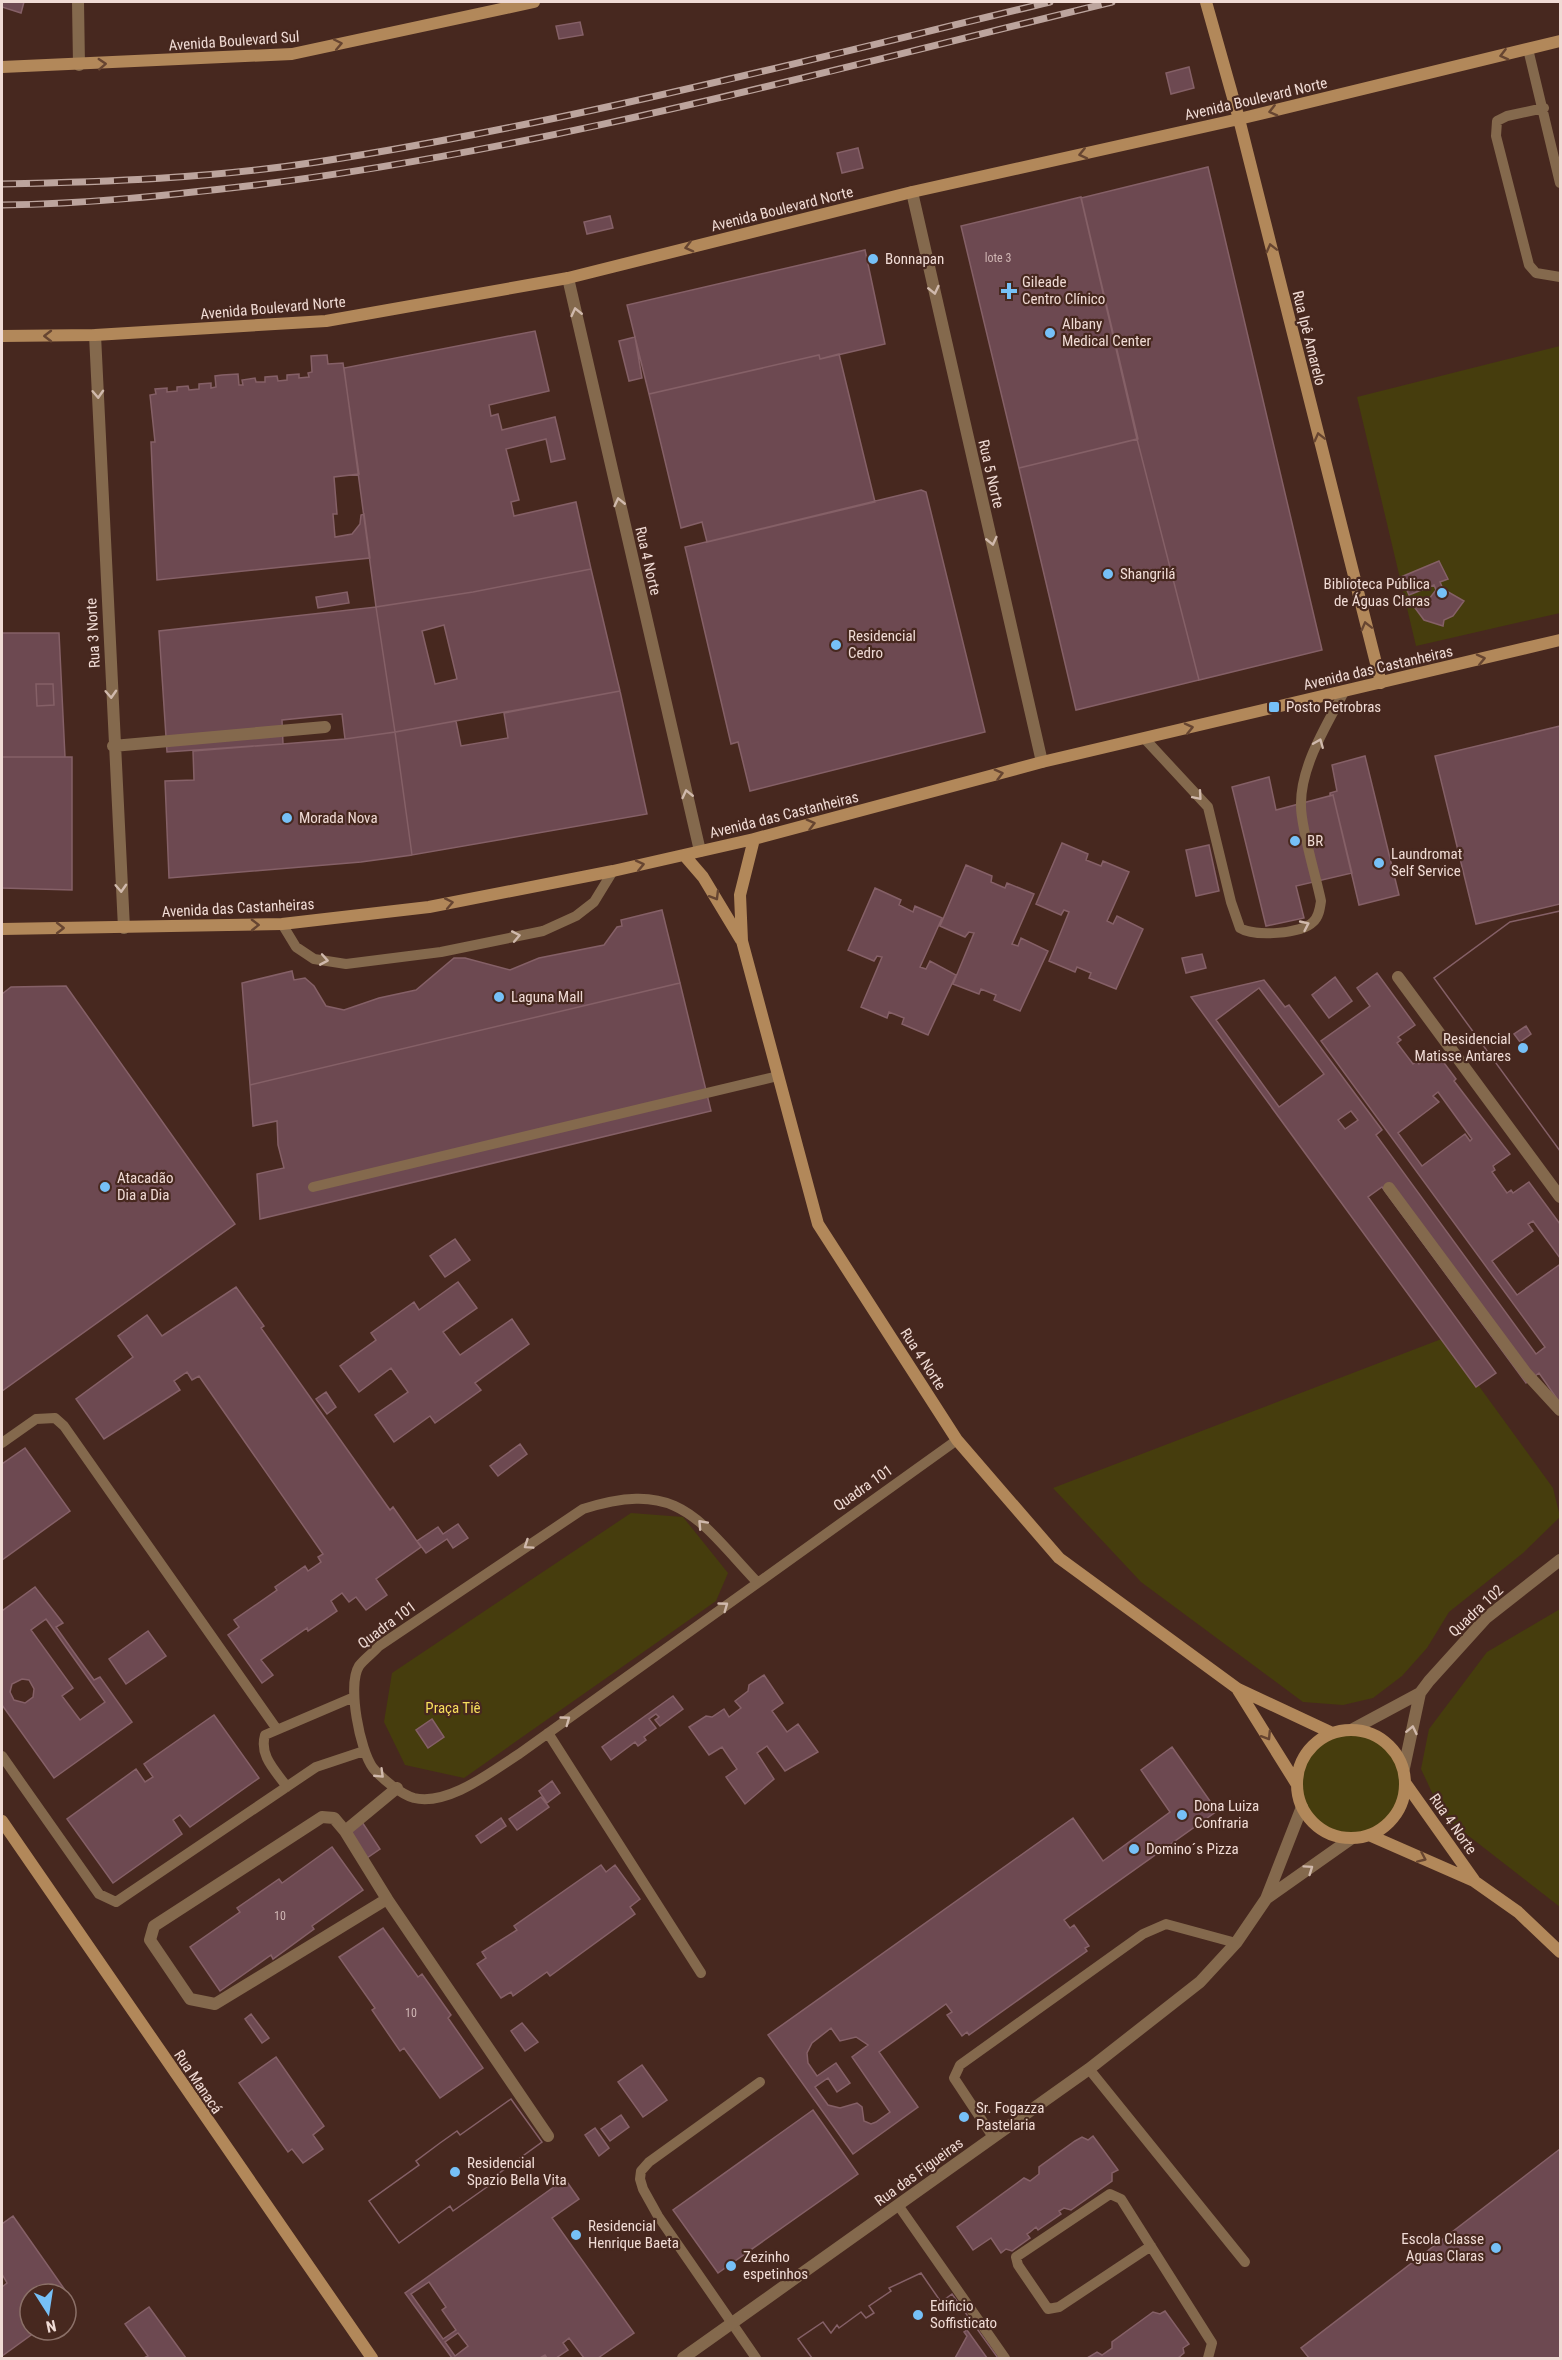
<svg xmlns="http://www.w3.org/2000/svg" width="1562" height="2360" font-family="'Roboto Condensed',sans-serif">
<rect width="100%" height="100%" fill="#47281f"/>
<path fill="#463d0d" d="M1560,346V613L1416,646L1357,397Z
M1444,1338L1553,1488L1560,1517L1523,1553L1449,1612L1427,1648L1402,1676L1373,1698L1343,1705L1303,1702L1141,1582L1053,1488Z
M631,1513L683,1517L728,1573L716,1601L464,1778L405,1765L384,1722L392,1673Z
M1560,1609V1907L1443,1816L1421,1769L1429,1729L1487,1652Z
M1297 1784a54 54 0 1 1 108 0a54 54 0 1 1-108 0Z"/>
<path fill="#6d4951" stroke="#856067" stroke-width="1.5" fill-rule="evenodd" d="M2,2H24L21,13L2,7Z
M580,22L583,35L559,39L556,26Z
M1189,67L1194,88L1171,94L1166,73Z
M858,148L863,168L842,173L837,153Z
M1208,167L1322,650L1199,680L1137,439L1081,198Z
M1081,197L1138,439L1019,468L961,226Z
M610,216L613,228L587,234L584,222Z
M865,250L885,344L820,359L819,355L649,394L627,305Z
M535,331L549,391L489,405L491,416L498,414L502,430L555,417L565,459L551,462L546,439L506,449L519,500L511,502L514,516L576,502L591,569L473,592L376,607L344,368Z
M635,337L642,378L629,381L619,341Z
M839,354L875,502L707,542L702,522L681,528L649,394L819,355L820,359Z
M327,355L328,364L343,363L359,474L334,477L337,514H333L335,537L352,534L360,524L361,515L364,514L370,558L157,580L151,442H155L150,395L156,394L155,389L167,388V392L177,391V387L188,386L189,390L199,389V384L211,383V388L216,387L215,376L222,375L238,374L239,385H243L242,380L255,378L256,382H265V377L277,376L278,381L287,380V375L299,374V378L309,377L308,373L312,372L311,356Z
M1137,439L1199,680L1076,710L1019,468Z
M921,490L926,492L985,732L750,791L738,742L731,744L685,547Z
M1439,561L1448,579L1440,582L1443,589L1464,601L1453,616L1444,620L1443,626L1424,620L1415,608L1429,599L1436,590L1434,585L1409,595L1401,577Z
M591,569L620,691L395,732L376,607L473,592ZM444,625L457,679L435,684L422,631Z
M347,592L349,603L318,608L316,597Z
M376,607L395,732L345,739L342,714L282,720L283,744L167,752L159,631Z
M2,633H59L65,757H2ZM36,684H53L54,705L37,706Z
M36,684H53L54,705L37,706Z
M620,691L647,814L412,855L395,732L456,721L461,746L508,738L504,713Z
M1560,726V904L1476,924L1435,756Z
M395,732L412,855L361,862L169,878L165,781L194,780L193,751L345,739Z
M1365,756L1399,895L1359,905L1333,795L1330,796V793L1337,791L1332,765Z
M2,757H72V890L2,888Z
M1269,777L1276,810L1333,795L1352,873L1296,886L1304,918L1266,926L1232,787Z
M1062,843L1088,854L1086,860L1101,866L1103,861L1129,872L1107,921L1113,924L1117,916L1143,929L1116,989L1089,978L1091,973L1077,967L1075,972L1049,961L1069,912L1064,910L1061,915L1036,904Z
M1209,845L1219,891L1196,896L1186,850Z
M966,865L992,876L991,882L1005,888L1007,883L1034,894L1012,944L1018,946L1021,938L1048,951L1020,1011L994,1000L996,995L981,989L979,994L953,984L974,933L969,932L965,937L940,926Z
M875,888L901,900L899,905L913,912L915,906L942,918L920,967L926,969L930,961L956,975L928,1035L902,1024L904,1018L889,1012L887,1018L861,1007L882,957L877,956L874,961L848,950Z
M662,910L680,983L250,1085L242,983L292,971L294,980L305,978L314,986L326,1006L344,1010L379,998L416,990L454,958H465L510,970L539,958L604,945L617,927L622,926L621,920Z
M1560,911V1151L1434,978L1510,922ZM1526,1026L1531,1034L1520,1042L1514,1034Z
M1560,911V1151L1434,978L1510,922Z
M1202,954L1206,968L1186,973L1182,958Z
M1377,973L1415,1025L1398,1037L1401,1040L1397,1043L1413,1064L1417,1061L1419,1064L1436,1052L1456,1079L1454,1081L1510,1154L1493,1166L1495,1170L1492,1172L1507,1193L1511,1190L1513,1193L1529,1182L1560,1224V1258L1533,1221L1528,1224L1533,1231L1492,1261L1517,1295L1559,1265L1560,1267V1403L1539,1373L1526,1383L1382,1187L1368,1197L1496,1373L1476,1387L1191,997L1264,980L1285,1007L1289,1005L1382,1130L1376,1135L1536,1354L1545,1347L1321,1041L1370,1006L1357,988ZM1259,988L1324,1074L1279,1107L1216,1020ZM1438,1092L1472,1139L1470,1141L1465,1134L1422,1166L1398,1133L1439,1102L1433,1096ZM1351,1111L1358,1120L1345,1129L1338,1120Z
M1335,977L1352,1001L1329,1018L1312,995Z
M680,983L711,1111L260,1219L257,1174L284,1168L278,1145L277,1121L253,1126L250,1085Z
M66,986L235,1224L2,1391V994L11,987Z
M455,1239L470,1260L445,1277L430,1256Z
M458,1282L477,1308L443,1332L460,1355L512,1319L529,1344L475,1383L481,1390L435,1423L430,1416L394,1442L375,1415L408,1392L391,1368L359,1392L340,1366L376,1340L371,1333L414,1302L419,1310Z
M236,1287L264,1326L261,1328L390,1510L393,1507L421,1547L376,1579L387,1595L366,1610L356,1597L349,1602L342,1593L331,1601L337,1611L308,1631L307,1628L261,1660L273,1675L262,1683L228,1635L239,1627L234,1620L277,1590L275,1587L305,1566L308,1571L321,1562L318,1557L323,1554L199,1376L192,1380L187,1372L174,1381L180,1390L104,1439L76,1399L133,1357L118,1336L147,1315L162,1336Z
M326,1392L336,1407L327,1414L316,1399Z
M520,1444L527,1454L498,1476L490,1466Z
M25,1448L70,1511L2,1560V1464Z
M458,1524L468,1538L453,1548L447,1539L426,1553L417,1541L438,1527L443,1534Z
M35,1587L63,1623L56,1627L78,1658L94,1680L100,1677L132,1722L54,1778L2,1705V1611ZM46,1619L105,1702L80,1720L62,1696L73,1688L31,1630ZM22,1679L29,1680L34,1689L33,1697L25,1703L14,1700L10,1692L12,1684Z
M148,1631L166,1656L126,1684L109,1659Z
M764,1675L783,1703L772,1711L787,1732L798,1724L818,1752L785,1771L767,1746L757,1753L774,1779L745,1804L726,1777L737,1769L722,1747L709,1755L689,1727L706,1716L712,1717L724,1709L729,1717L741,1708L735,1701L748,1691L749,1685Z
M673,1696L683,1709L660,1726L655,1720L659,1717L656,1714L649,1719L656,1728L644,1737L646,1740L638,1746L635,1742L611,1760L602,1747Z
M214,1715L259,1778L190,1827L180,1815L173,1820L182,1834L113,1883L67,1819L136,1769L145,1782L153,1777L144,1764Z
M432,1719L444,1737L428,1748L416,1730Z
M1172,1747L1217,1811L1064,1920L1070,1928L1074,1925L1089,1946L1085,1948L1087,1951L969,2035L967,2032L962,2036L947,2015L952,2012L946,2004L879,2052L918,2107L853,2154L768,2035L1073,1818L1103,1861L1170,1812L1141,1770ZM831,2028L840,2041L856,2037L868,2045L852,2057L890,2112L876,2122L871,2124L864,2121L862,2107L857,2103L840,2108L828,2105L815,2087L828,2078L837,2092L850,2083L836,2063L817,2076L808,2063L807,2053L812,2043Z
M552,1781L560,1793L547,1803L539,1791Z
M541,1797L549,1807L517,1830L509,1819Z
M501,1818L506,1826L481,1843L476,1836Z
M362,1822L380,1849L364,1860L345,1833Z
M332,1847L363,1890L312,1926L314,1929L273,1959L271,1955L220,1991L190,1947L240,1912L237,1908L279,1879L282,1883Z
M601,1865L606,1872L615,1865L640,1899L630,1907L635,1914L550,1976L547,1972L513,1996L511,1992L501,1998L477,1964L486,1958L482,1952L517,1930L514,1926Z
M383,1928L418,1977L422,1974L451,2015L448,2018L483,2068L440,2098L404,2048L400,2051L372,2010L375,2008L339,1957Z
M251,2014L269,2038L262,2043L245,2019Z
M522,2023L538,2042L525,2051L511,2031Z
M276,2057L324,2126L313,2135L323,2149L303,2163L292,2149L288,2152L239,2083Z
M642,2065L667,2100L643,2117L618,2082Z
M511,2099L542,2142L491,2179L494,2182L453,2211L450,2206L399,2243L369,2201L419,2165L416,2161L440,2143L457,2131L460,2135Z
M511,2099L542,2142L491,2179L494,2182L453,2211L450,2206L399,2243L369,2201L419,2165L416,2161L440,2143L457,2131L460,2135Z
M813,2110L858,2174L718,2273L673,2210Z
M621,2115L629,2127L610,2141L601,2129Z
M595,2128L609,2148L599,2156L585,2135Z
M1093,2136L1118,2170L1112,2173V2181L1071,2210L1064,2208L1059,2211L1061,2214L1038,2230L1036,2227L1030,2232L1027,2234L1030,2238L1012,2251L1006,2249L1001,2253L991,2238L973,2250L957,2227L1024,2178L1030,2181L1039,2174V2167L1075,2141L1082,2137L1088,2140Z
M1560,2149V2358H1309L1301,2348Z
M565,2179L579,2199L552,2218L634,2333L598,2358H584L569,2338L563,2343L568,2350L556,2358H547L545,2355L540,2358H452L405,2293ZM429,2282L446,2307L442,2310L456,2330L443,2339L411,2294ZM458,2333L468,2346L455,2356L445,2342Z
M13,2216L72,2300L66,2305V2294H30V2330H38L2,2356V2287L7,2283L2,2274V2224Z
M921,2273L941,2302L952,2294L998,2358H987L967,2330L964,2332L967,2336L955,2358H812L798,2339L823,2322L831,2333L837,2325L839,2328L861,2312L866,2318L874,2313L869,2306L891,2291L889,2288Z
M921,2273L941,2302L952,2294L998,2358H812L798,2339L823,2322L831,2333L837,2325L839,2328L861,2312L866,2318L874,2313L869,2306L891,2291L889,2288Z
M149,2307L186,2358H144L148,2356L125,2324Z
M1165,2311L1189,2344L1183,2348L1184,2353L1178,2358H1087L1097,2352L1102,2355L1112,2348V2342L1153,2312L1160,2314Z"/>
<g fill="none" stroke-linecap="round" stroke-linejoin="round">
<path stroke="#84694d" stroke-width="10" d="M1528,49L1560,183
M1544,108L1507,116L1497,121L1496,136L1529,265L1536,273L1560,277
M1144,738L1208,807L1231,902L1240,928C1254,937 1301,934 1313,922C1319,917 1320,908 1321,901C1316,876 1301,829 1301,806C1300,766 1327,725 1345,690
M282,924L296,947L314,959L346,964L441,952L543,931L576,916L594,902L613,871
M313,1187L778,1076
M2,1443L36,1419L55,1418L64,1426L276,1728
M757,1582C697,1518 678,1479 583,1509L379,1646C373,1653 364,1659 359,1666C347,1685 360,1751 373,1768C382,1779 401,1794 414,1798C449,1806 492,1771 519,1754L957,1440
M548,1733L701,1973
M2,1756L99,1894L116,1902L316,1767L364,1751
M287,1787C275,1770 259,1756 265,1735L354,1697
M1089,2069L1245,2262
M993,2137L954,2078L960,2065L1143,1934L1166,1924L1236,1943
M898,2205L1005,2358
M1151,2246L1059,2307L1048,2309L1018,2265L1016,2257L1110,2194L1121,2199L1212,2343L1208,2358
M756,2358L658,2216L643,2189L640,2179L641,2171L649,2162L760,2082"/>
<path stroke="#84694d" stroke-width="12" d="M78,2L79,65
M912,192L1042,762
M568,278L700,851
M95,335L124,928
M113,746L325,727
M1398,977L1560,1197
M1389,1188L1526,1373L1560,1410
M1353,1729L1420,1693
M1404,1768L1420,1693L1429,1681L1486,1618L1560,1560
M397,1788L345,1831L387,1899L548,2136
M345,1831L334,1818L322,1817L154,1926L150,1940L190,1999L215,2004L387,1899
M1267,1898L1352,1838
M683,2358L1089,2069L1200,1982L1236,1943L1266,1899L1302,1807"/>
<path stroke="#b2885a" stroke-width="12" d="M1206,2L1239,119L1381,683
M2,67L292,54L534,2
M2,336L95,335L326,321L568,278L912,192L1239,119L1560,41
M754,839L740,895L742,941L818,1224L957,1440L1059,1558L1238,1689L1330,1732
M684,855L703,877L741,940
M2,929L282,924L429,907L613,871L754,839L1042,762L1560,640
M1238,1690L1296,1783
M1297 1784a54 54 0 1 1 108 0a54 54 0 1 1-108 0Z
M1406,1784L1474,1880
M2,1821L372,2358
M1369,1835L1474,1881L1518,1912L1560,1952"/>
<g stroke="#bca49d" stroke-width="7">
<path id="rail" d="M2,184C107,182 213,178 317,162C564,124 807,60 1050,2
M2,205C87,204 172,195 256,185C546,149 829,70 1112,2"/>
</g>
<use href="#rail" stroke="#47281f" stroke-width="4.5" stroke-dasharray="14" stroke-linecap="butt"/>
</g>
<defs><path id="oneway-chevron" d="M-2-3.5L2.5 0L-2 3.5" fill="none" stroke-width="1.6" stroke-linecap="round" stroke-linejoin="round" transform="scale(1.5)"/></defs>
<g stroke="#674531">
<use href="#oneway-chevron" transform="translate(338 44) rotate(-12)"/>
<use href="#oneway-chevron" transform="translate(1504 55) rotate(166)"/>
<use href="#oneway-chevron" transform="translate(102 64) rotate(-3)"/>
<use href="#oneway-chevron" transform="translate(1273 111) rotate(166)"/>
<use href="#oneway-chevron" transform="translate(1083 154) rotate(167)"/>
<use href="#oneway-chevron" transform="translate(689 247) rotate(166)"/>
<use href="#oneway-chevron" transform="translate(1271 248) rotate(-104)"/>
<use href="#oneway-chevron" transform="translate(48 336) rotate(180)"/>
<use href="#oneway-chevron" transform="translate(1319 437) rotate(-104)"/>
<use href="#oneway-chevron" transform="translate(1366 626) rotate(-104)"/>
<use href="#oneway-chevron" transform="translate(1481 659) rotate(-13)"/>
<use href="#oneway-chevron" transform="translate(1189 728) rotate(-13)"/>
<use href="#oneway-chevron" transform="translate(999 774) rotate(-15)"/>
<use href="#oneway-chevron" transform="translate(811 824) rotate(-15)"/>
<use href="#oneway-chevron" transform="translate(640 865) rotate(-13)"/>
<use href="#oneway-chevron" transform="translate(715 896) rotate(59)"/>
<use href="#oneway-chevron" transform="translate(449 903) rotate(-11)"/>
<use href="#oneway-chevron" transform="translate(255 925) rotate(-1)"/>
<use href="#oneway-chevron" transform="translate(60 928)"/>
<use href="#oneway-chevron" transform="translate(1267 1736) rotate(58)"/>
<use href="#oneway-chevron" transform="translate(1422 1858) rotate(24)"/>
</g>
<g stroke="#d0b9ac">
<use href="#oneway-chevron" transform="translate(934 290) rotate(77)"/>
<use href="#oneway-chevron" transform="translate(576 312) rotate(-103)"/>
<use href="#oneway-chevron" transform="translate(98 394) rotate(87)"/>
<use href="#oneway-chevron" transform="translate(619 502) rotate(-103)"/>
<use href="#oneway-chevron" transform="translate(992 541) rotate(77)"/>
<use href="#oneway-chevron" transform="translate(111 694) rotate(87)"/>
<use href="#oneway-chevron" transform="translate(1319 743) rotate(-68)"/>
<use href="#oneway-chevron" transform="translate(687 794) rotate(-103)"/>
<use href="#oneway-chevron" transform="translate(1198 796) rotate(49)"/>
<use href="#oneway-chevron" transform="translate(121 888) rotate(87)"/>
<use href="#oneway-chevron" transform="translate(1305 925) rotate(-25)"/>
<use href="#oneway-chevron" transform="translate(516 936) rotate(-11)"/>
<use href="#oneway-chevron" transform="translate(324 960) rotate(10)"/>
<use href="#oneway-chevron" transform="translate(702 1524) rotate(-133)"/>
<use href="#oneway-chevron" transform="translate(528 1545) rotate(146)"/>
<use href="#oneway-chevron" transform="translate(724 1606) rotate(-36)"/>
<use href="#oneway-chevron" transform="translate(566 1720) rotate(-36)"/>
<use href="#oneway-chevron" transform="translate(1412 1730) rotate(-78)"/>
<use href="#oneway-chevron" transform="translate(380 1774) rotate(44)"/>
<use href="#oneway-chevron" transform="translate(1309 1869) rotate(-35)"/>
</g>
<g fill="#76c0f7" stroke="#47281f" stroke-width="2">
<circle cx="873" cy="259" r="6"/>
<path d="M1006 282h6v6h6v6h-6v6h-6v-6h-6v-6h6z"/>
<circle cx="1050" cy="333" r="6"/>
<circle cx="1108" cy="574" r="6"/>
<circle cx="1442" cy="593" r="6"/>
<circle cx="836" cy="645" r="6"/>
<rect x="1268" y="701" width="12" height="12" rx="3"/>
<circle cx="287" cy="818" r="6"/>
<circle cx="1295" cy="841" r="6"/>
<circle cx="1379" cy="863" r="6"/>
<circle cx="499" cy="997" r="6"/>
<circle cx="1523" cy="1048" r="6"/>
<circle cx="105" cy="1187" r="6"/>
<circle cx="1182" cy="1815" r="6"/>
<circle cx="1134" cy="1849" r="6"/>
<circle cx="964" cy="2117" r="6"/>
<circle cx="455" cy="2172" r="6"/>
<circle cx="576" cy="2235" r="6"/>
<circle cx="1496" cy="2248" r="6"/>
<circle cx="731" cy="2266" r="6"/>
<circle cx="918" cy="2315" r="6"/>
</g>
<g text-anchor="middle" stroke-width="4.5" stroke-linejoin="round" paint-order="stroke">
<g font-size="12" fill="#cfb6b4">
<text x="998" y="262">lote 3</text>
<text x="280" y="1920">10</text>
<text x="411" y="2017">10</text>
</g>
<g font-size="15" fill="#f0dbd5" stroke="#47281f">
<text transform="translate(234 41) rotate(-4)" y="5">Avenida Boulevard Sul</text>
<text transform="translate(1256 99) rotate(-13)" y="5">Avenida Boulevard Norte</text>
<text transform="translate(782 209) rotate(-14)" y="5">Avenida Boulevard Norte</text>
<text transform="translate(273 308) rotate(-5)" y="5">Avenida Boulevard Norte</text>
<text transform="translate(1309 338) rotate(76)" y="5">Rua Ipê Amarelo</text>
<text transform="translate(991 474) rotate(77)" y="5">Rua 5 Norte</text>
<text transform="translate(648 561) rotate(77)" y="5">Rua 4 Norte</text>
<text transform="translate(93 633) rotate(-93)" y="5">Rua 3 Norte</text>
<text transform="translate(1378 668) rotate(-13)" y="5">Avenida das Castanheiras</text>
<text transform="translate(784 815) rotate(-14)" y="5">Avenida das Castanheiras</text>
<text transform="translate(238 908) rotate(-3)" y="5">Avenida das Castanheiras</text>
<text transform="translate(923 1359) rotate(57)" y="5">Rua 4 Norte</text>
<text transform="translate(863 1488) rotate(-35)" y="5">Quadra 101</text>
<text transform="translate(1476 1611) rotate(-43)" y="5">Quadra 102</text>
<text transform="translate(387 1625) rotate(-37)" y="5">Quadra 101</text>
<text transform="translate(1453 1824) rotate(55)" y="5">Rua 4 Norte</text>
<text transform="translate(198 2082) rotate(56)" y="5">Rua Manacá</text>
<text transform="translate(919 2172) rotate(-36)" y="5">Rua das Figueiras</text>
</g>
<g font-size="15" fill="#f0dbd5" stroke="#47281f" text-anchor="start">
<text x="885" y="264">Bonnapan</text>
<text x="1022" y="287">Gileade<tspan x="1022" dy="17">Centro Clínico</tspan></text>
<text x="1062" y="329">Albany<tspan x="1062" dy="17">Medical Center</tspan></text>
<text x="1120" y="579">Shangrilá</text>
<text x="1430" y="589" text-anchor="end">Biblioteca Pública<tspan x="1430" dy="17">de Águas Claras</tspan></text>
<text x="848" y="641">Residencial<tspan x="848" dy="17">Cedro</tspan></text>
<text x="1286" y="712">Posto Petrobras</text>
<text x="299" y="823">Morada Nova</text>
<text x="1307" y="846">BR</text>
<text x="1391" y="859">Laundromat<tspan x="1391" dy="17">Self Service</tspan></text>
<text x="511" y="1002">Laguna Mall</text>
<text x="1511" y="1044" text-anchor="end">Residencial<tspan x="1511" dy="17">Matisse Antares</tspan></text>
<text x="117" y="1183">Atacadão<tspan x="117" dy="17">Dia a Dia</tspan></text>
<text x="1194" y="1811">Dona Luiza<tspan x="1194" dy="17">Confraria</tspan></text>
<text x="1146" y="1854">Domino´s Pizza</text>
<text x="976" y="2113">Sr. Fogazza<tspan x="976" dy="17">Pastelaria</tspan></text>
<text x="467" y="2168">Residencial<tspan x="467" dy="17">Spazio Bella Vita</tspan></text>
<text x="588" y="2231">Residencial<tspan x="588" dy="17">Henrique Baeta</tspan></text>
<text x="1484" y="2244" text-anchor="end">Escola Classe<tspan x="1484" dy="17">Aguas Claras</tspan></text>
<text x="743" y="2262">Zezinho<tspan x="743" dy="17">espetinhos</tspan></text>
<text x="930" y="2311">Edificio<tspan x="930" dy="17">Soffisticato</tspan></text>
</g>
<g font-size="15" fill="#f7de5d" stroke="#47281f">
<text x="453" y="1713">Praça Tiê</text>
</g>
</g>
<rect width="1562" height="2360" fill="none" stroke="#f0dbd5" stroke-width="6"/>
<g transform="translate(48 2312) rotate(168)"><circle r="28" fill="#47281f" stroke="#8b7068" stroke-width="1.5"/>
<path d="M0-4.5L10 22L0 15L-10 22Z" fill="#76c0f7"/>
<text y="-9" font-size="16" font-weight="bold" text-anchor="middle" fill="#f0dbd5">N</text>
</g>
</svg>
